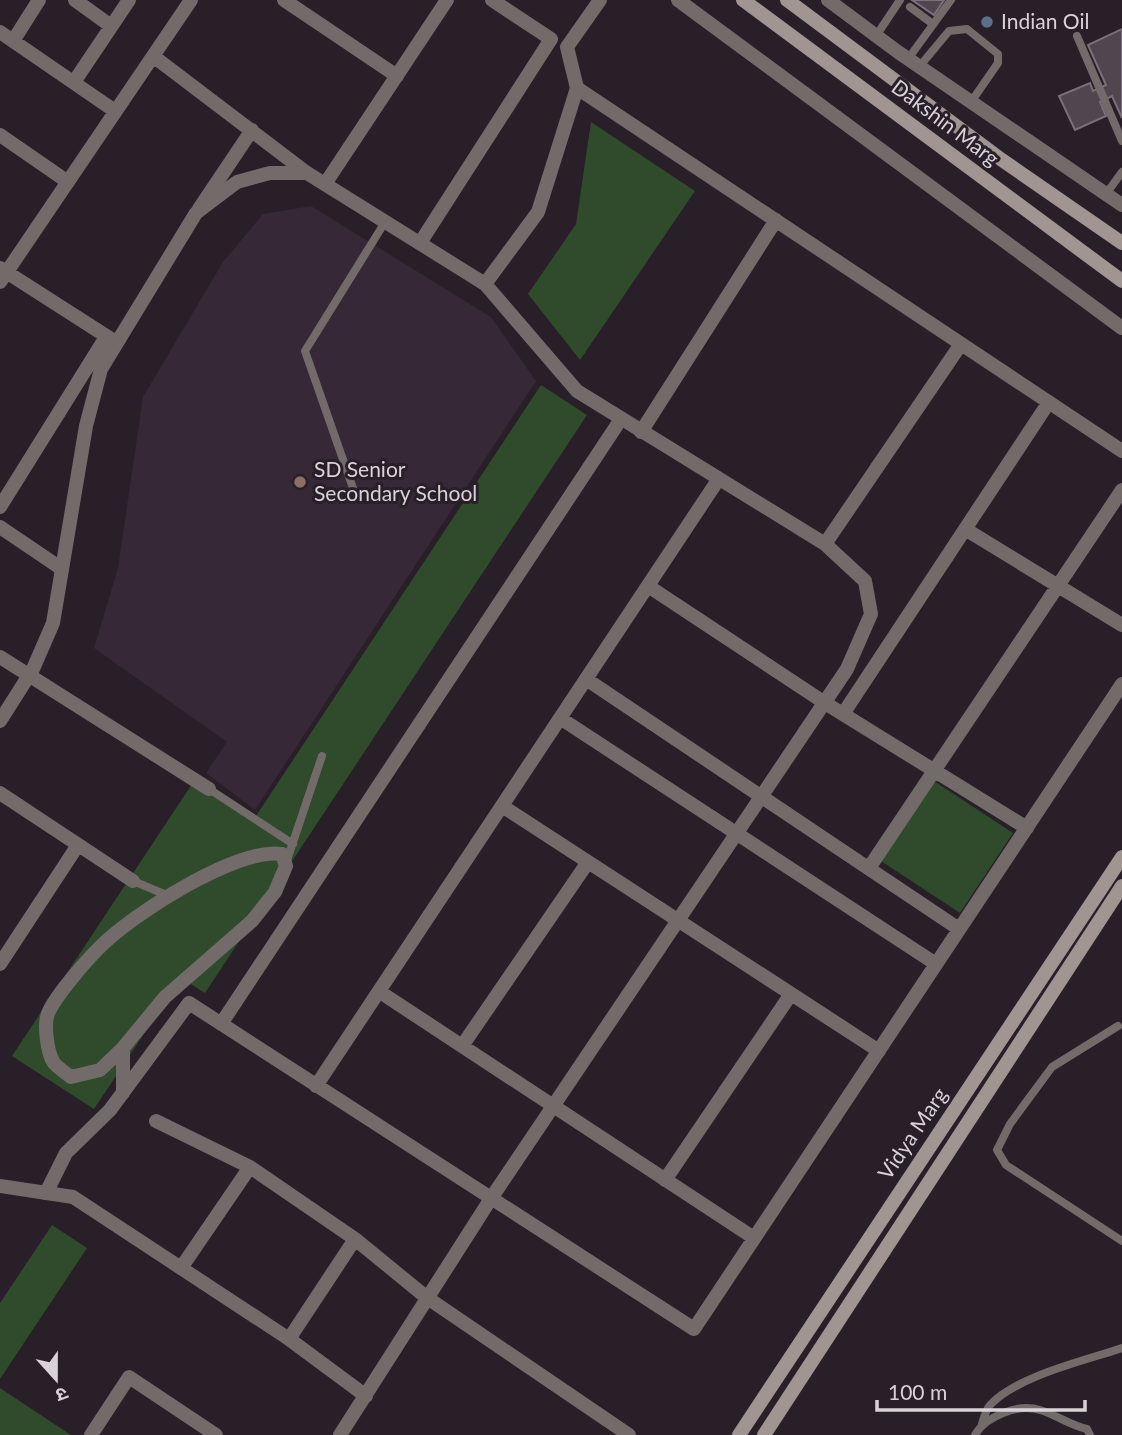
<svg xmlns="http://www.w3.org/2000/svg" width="1122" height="1435" font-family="Lato,'Noto Sans Devanagari',sans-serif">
<rect width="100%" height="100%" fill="#291f29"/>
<path fill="#362836" d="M311,206L491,317L536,381L255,810L206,773L227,742L94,648L118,568L143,397L223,262L263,214Z"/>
<path fill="#304a2c" d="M591,122L695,191L580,360L528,294L576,224Z
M541,385L587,415L205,993L181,978L94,1109L12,1056L194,781L254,819Z
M934,781L1013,833L960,913L881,861Z
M52,1225L87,1248L0,1379V1303Z
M0,1388L71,1435H0Z"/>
<path fill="#504650" stroke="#7b6f7b" stroke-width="2" d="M912,0H944L934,15Z
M1122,29V118L1112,96L1100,102L1106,116L1075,130L1059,96L1090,83L1093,91L1106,85L1088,45Z"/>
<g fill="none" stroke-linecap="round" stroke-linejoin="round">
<path stroke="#736b6a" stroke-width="8" d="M910,7L933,24
M876,36L900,0
M1077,36L1122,141
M908,59L951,0
M919,67L949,31L967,29L998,54V63L971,102
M1106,194L1122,172
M354,491L305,351L385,222
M209,789L293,844
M286,863L322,756
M133,881L169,896
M1118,1026L1052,1067L1010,1124L997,1150L1006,1165L1122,1241
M982,1424C984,1417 986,1409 991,1404C1020,1375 1084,1361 1122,1348
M975,1435C985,1417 1018,1403 1040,1410C1057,1415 1069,1425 1087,1429L1090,1435"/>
<path stroke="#736b6a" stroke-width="14" d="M75,0L111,26
M284,0L397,76
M678,0L1122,328
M828,0L898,52L1122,205
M0,32L115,111
M13,41L39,0
M153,56L307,173
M74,82L129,0
M577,88L1122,451
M0,135L68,182
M325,184L447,0
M199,209L252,130
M420,243L551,39L492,0
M0,268L114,341
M0,282L191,0
M641,432L776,220
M0,507L106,337
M0,527L62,569
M965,529L1122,625
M825,544L961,344
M648,586L825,703L1027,828
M0,657L209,789
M586,679L959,929
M843,714L1049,402
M560,718L936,964
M0,793L133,881
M502,806L879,1051
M869,868L1122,490
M0,964L78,845
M380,992L754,1238
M221,1024L621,419
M462,1046L588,862
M316,1086L718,480
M123,1093V1048L165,997L252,921L275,892L286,866L282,854C237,847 131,915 99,948C85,962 58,993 49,1011C43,1022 47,1053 54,1063C58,1068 66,1073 71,1077L100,1070L123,1048
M156,1121L250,1167
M665,1180L791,994
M46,1193L66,1153L110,1110L189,1003L694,1329L1122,684
M355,1239L426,1297
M181,1268L250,1167L355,1239L289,1339
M91,1435L129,1377L216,1435"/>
<path stroke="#736b6a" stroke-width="14" d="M485,284L538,212L577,88L567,47L600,0
M0,721L33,669L53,623L86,426L101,369L196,213L237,182L270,173H307L485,284L577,391L825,544L865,581L871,614L847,669L490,1200L340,1435
M0,1186L73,1197L289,1339L366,1396
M426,1297L629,1435"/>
<path stroke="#a19592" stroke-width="14" d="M743,0L1122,281
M787,0L1002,160L1122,243
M739,1435L1122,857
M764,1435L1122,886"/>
</g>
<circle fill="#5c6f8a" stroke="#291f29" stroke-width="2.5" cx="987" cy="22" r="7"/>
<circle fill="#8d6e63" stroke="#291f29" stroke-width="2.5" cx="300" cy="482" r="7"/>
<g text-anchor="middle" stroke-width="6" stroke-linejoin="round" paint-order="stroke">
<g font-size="21" fill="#d9d3d9" stroke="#291f29" text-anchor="start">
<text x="1001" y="29">Indian Oil</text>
<text x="314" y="477">SD Senior<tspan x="314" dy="24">Secondary School</tspan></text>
</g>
<g font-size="21" fill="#d9d3d9" stroke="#291f29">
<text transform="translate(945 123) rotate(37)" y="7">Dakshin Marg</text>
<text transform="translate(913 1134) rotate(-56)" y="7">Vidya Marg</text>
</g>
</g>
<g transform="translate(56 1379) rotate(159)" stroke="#291f29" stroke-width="5" paint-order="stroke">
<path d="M0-5L12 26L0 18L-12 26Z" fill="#d9d3d9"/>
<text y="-10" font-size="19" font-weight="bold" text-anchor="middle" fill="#d9d3d9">उ</text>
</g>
<path d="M877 1400v10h208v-10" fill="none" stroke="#d9d3d9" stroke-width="3.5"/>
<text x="888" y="1400" font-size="21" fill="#d9d3d9" stroke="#291f29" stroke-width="5" paint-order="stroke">100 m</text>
</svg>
